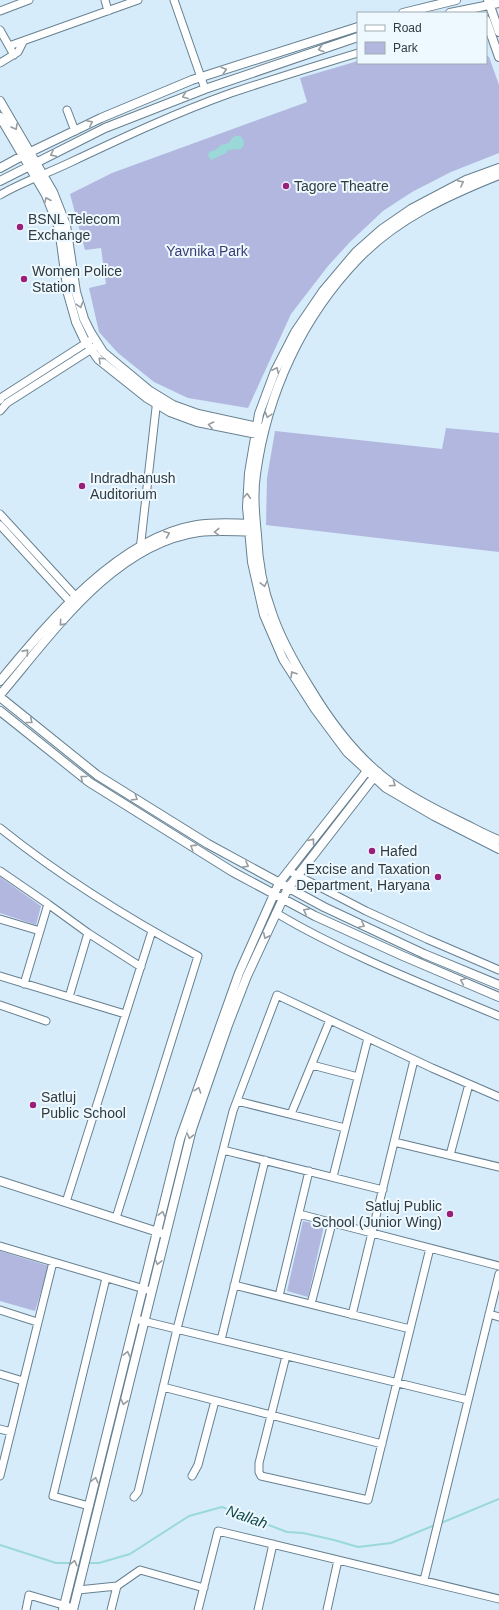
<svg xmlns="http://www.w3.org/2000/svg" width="499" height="1610" font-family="Arial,sans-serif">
<rect width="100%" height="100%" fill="#d6ecfb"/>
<path fill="#b1b7de" d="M486,55L489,57L499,85V153L451,172L412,192L383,211L350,242L328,266L291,314L248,408L188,398L154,382L118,353L99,332L89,288L106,284L101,248L85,250L70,194L112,173L307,102L300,78L358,61V63H486Z
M446,428L499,433V552L266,525L267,478L275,431L442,449Z
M0,877L41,906L36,925L0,913Z
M303,1221L324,1226L308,1297L287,1291Z
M0,1251L49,1266L35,1311L0,1301Z"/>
<path fill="#9ad9d7" d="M235,136H240L243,139L244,145L241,149L228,150L225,154C219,155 217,158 211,160L208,156L209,152L215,150L221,145L229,143L231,139Z"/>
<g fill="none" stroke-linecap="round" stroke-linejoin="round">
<path stroke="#9ad9d7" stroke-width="2" d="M441,1523L499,1499
M0,1545L56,1563H73
M87,1563H99L130,1554L189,1516L222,1507L287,1532L303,1533L334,1540L358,1547L391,1543L435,1525"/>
<g stroke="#678090" stroke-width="9">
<path id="minor" d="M105,0L108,11
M174,0L205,89
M0,11L29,0
M0,30L14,55
M9,46L138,0
M0,63L18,52L23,42
M67,110L75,131
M0,195C22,182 46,174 69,163C122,138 175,113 231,93C273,79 315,66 358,53
M0,400L2,397L94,338
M0,411L7,403L98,345
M0,514L80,601
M0,525L74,606
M140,550L157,399
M0,828C61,877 129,919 198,956L116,1218
M0,871L48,904L88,933L141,967
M289,871L366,911L427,939L499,970
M276,913C347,955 423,984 499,1016
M0,919L40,931
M0,976L125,1014
M24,984L48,904
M69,997L88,933
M0,1005L46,1021
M312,1065L358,1077
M237,1101L345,1128
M291,1114L330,1020
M394,1142L499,1167
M223,1150L383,1190
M450,1155L469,1084
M333,1177L368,1038
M66,1202L152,931
M299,1214L499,1266
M0,1246L151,1291
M234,1285L410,1329
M279,1296L309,1171
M311,1304L332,1223
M0,1310L37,1322
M489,1314L499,1317
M352,1315L414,1060
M135,1319L468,1400
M221,1340L265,1160
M286,1356L259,1463V1472L261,1476L368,1500L430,1248
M0,1374L23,1381
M163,1387L382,1444
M0,1429L11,1432
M0,1476L53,1262
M192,1476L198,1465L215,1401
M134,1497L138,1492L177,1329L233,1111L277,995L432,1068L499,1097
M89,1506L53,1496L106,1278
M424,1580L499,1274
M78,1590L117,1586
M26,1610L29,1595L70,1607
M111,1610L117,1586L140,1570L204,1588
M198,1610L218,1531L499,1599
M258,1610L273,1544
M327,1610L338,1560"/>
</g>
<g stroke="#678090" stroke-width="10">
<path id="tertiary" d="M488,0L499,32
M403,13L456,0
M450,13L499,3
M486,20L499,57
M0,101L53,192L66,225L76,292L84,319L91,333L103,352L150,391L173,405L198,414L262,428
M0,117L46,195L59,228L68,294L76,322L84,339L98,359L147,398L170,412L197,422L261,435
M0,168L22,156L101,118L192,80L358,27
M499,168L466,180L411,209L382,229L356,252L323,291L295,332L275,371L259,414L249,473L247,507L252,562L264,615L283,659L315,709L347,752L386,788L434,816L499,849
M499,175C449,195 398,218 359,258C302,317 267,393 256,474C253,494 255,515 257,535C258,561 263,589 272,613C281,640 295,664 310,688C331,723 356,757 390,782C411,797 436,810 459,821C472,827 485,835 499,840
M0,181L105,128L205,89L358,37
M0,681C49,622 118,538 197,525C215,522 234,523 252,524
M0,695C52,634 113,544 199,532C217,530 236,531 254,532
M0,697L97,775L208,844L324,907L424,954L499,985
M0,711L89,782L233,872L315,916L403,956L499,997
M0,1181L161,1233
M63,1610L180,1139L239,973L279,883L371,766
M73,1610L192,1129L228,1025L247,976L288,888L378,772"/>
</g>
<use href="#minor" stroke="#fff" stroke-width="7"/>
<use href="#tertiary" stroke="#fff" stroke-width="8"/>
</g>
<defs><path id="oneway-chevron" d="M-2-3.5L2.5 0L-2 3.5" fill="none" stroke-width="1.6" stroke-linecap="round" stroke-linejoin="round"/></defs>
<g stroke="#979ca0">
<use href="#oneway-chevron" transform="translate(321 49) rotate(162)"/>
<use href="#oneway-chevron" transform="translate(224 70) rotate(-18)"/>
<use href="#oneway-chevron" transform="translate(185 96) rotate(159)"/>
<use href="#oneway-chevron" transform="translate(90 123) rotate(-26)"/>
<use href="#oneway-chevron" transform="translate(15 127) rotate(60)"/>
<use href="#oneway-chevron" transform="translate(53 154) rotate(154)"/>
<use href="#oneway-chevron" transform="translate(461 183) rotate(-27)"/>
<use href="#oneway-chevron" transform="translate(47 200) rotate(-113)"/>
<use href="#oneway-chevron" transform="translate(80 305) rotate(73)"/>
<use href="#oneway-chevron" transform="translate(101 360) rotate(-137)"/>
<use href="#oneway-chevron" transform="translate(276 370) rotate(-65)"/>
<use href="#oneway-chevron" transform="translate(268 415) rotate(107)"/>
<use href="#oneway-chevron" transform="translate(211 425) rotate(-168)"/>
<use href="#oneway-chevron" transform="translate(247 496) rotate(-86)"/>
<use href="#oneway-chevron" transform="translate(217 532) rotate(178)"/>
<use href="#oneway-chevron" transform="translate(167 534) rotate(-23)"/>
<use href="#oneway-chevron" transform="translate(264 584) rotate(76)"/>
<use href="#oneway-chevron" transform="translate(62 623) rotate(131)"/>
<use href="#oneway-chevron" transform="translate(26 652) rotate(-48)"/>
<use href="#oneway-chevron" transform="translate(293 674) rotate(-122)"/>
<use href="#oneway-chevron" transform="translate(30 721) rotate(39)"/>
<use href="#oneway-chevron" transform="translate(83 778) rotate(-141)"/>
<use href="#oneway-chevron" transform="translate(393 784) rotate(34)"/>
<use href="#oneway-chevron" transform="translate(135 798) rotate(32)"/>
<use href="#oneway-chevron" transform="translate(312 841) rotate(-52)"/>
<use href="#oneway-chevron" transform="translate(193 847) rotate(-148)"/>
<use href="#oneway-chevron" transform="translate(246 865) rotate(28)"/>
<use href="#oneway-chevron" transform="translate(306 911) rotate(-152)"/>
<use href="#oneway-chevron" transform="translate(362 925) rotate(25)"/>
<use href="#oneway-chevron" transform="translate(266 936) rotate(115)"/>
<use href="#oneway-chevron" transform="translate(463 981) rotate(-157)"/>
<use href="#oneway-chevron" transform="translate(198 1090) rotate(-71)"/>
<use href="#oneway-chevron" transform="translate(190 1136) rotate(104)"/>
<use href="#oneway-chevron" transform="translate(162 1214) rotate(-76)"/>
<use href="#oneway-chevron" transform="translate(158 1262) rotate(104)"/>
<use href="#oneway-chevron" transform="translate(127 1354) rotate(-76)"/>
<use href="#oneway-chevron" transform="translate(124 1402) rotate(104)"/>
<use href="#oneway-chevron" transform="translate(95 1480) rotate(-76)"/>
<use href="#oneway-chevron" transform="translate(74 1563) rotate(-76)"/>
</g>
<g fill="#9a1f78" stroke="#edf8ff" stroke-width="1.5">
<circle cx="286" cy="186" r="4"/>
<circle cx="20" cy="227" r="4"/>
<circle cx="24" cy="279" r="4"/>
<circle cx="82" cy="486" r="4"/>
<circle cx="372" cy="851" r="4"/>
<circle cx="438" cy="877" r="4"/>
<circle cx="33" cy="1105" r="4"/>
<circle cx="450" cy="1214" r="4"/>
</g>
<g text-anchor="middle" stroke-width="4" stroke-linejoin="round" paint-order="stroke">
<g font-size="14" fill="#2f3a41" stroke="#edf8ff" text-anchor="start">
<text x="294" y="191">Tagore Theatre</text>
<text x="28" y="224">BSNL Telecom<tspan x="28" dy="16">Exchange</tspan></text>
<text x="32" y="276">Women Police<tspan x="32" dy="16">Station</tspan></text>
<text x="90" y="483">Indradhanush<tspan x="90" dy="16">Auditorium</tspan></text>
<text x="380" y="856">Hafed</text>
<text x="430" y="874" text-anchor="end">Excise and Taxation<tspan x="430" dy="16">Department, Haryana</tspan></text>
<text x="41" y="1102">Satluj<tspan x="41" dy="16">Public School</tspan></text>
<text x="442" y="1211" text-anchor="end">Satluj Public<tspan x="442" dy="16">School (Junior Wing)</tspan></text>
</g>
<g font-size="14" fill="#393c74" stroke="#edf8ff">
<text x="207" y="256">Yavnika Park</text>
</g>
<g font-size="15" font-style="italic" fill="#134b4a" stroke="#edf8ff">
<text transform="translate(247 1517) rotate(20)" y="5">Nallah</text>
</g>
</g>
<rect x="357" y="12" width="130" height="52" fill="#edf8ff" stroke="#a1acb3"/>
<rect x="365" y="25" width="20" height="6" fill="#ffffff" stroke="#a1acb3"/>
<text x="393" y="32" font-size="12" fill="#2f3a41">Road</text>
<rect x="365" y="42" width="20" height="12" fill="#b1b7de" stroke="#a1acb3"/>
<text x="393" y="52" font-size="12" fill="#2f3a41">Park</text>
</svg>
